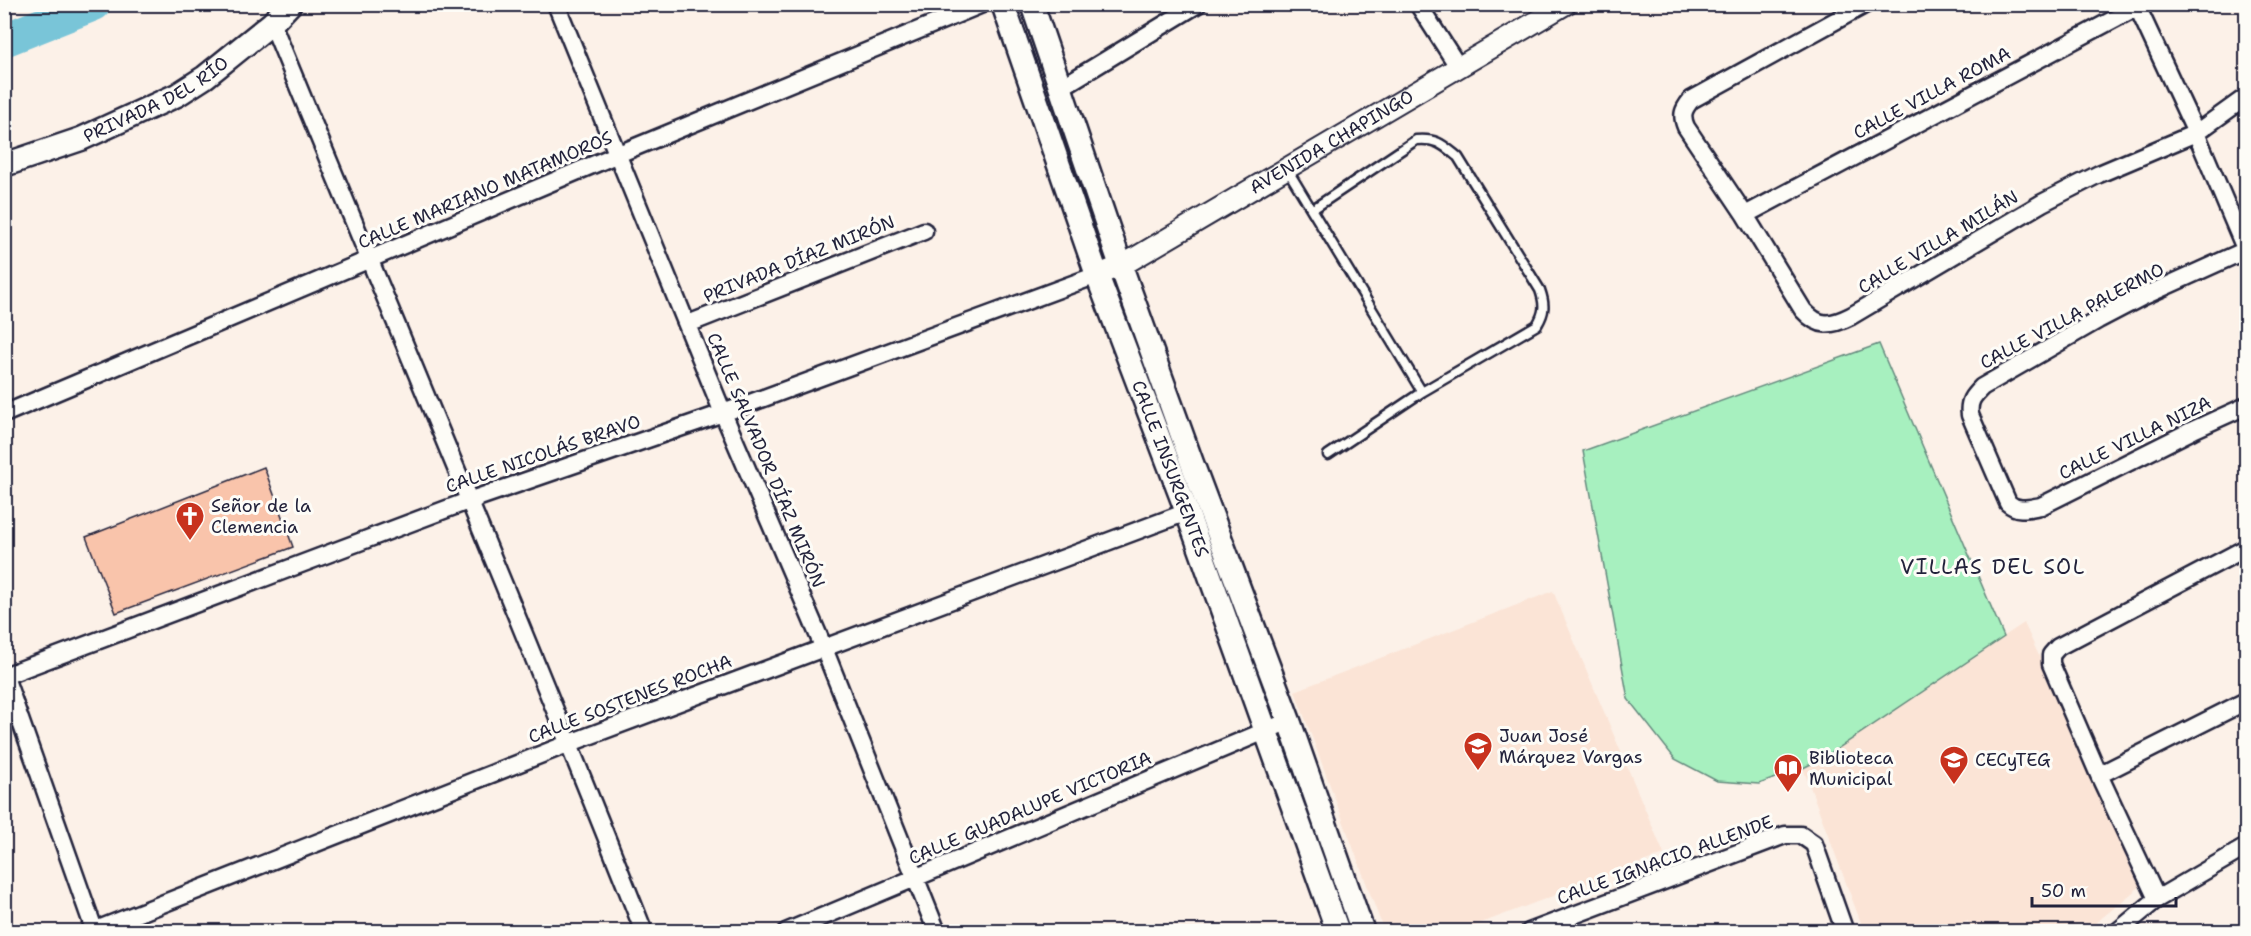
<svg xmlns="http://www.w3.org/2000/svg" width="2251" height="936" font-family="'Shantell Sans',sans-serif">
<rect width="100%" height="100%" fill="#fcf1e8"/>
<filter id="ink" filterUnits="userSpaceOnUse"><feTurbulence type="fractalNoise" baseFrequency=".0167" numOctaves="2"/><feDisplacementMap in="SourceGraphic" scale="12" xChannelSelector="R" yChannelSelector="G"/><feConvolveMatrix kernelMatrix="1 2 1 2 8 2 1 2 1" color-interpolation-filters="sRGB"/></filter>
<g filter="url(#ink)">
<path fill="#fbe4d6" d="M1553,591L1664,854L1460,931H1384L1295,691Z
M2024,623L2143,884L2086,931H1972L1968,921L1942,931H1864L1803,768L1825,756Z"/>
<path fill="#a7f0bf" stroke="#64897d" stroke-width="1.5" d="M1879,344L2004,637L1825,757L1803,768L1759,784L1717,781L1675,759L1628,699L1583,451Z"/>
<g fill="none" stroke-linecap="round" stroke-linejoin="round">
<path stroke="#79c5d8" stroke-width="34" d="M4,40L94,4"/>
</g>
<path fill="#f9c4ab" stroke="#22223b" stroke-width="1.5" d="M264,467L293,547L116,613L86,537Z"/>
<g fill="none" stroke-linecap="round" stroke-linejoin="round">
<g stroke="#22223b" stroke-width="13">
<path id="service" d="M1287,169L1422,392
M1313,209L1416,140C1437,138 1443,145 1458,157L1540,290C1545,304 1545,312 1537,325L1422,392L1328,455"/>
</g>
<g stroke="#22223b" stroke-width="21">
<path id="minor" d="M556,4L723,413L823,646L937,932
M1418,4L1459,68
M1866,4L1691,100C1683,110 1681,115 1686,127L1745,215L1803,310C1819,328 1831,326 1851,316L2042,203L2099,174L2196,133L2246,97
M2136,4L2196,133L2246,251
M272,23C396,326 524,627 644,932
M1060,88L1198,4
M1745,215L2137,7
M2246,250L2142,297L2098,320L1982,387C1973,396 1968,401 1970,415L2008,503C2018,512 2029,508 2041,506L2193,430L2246,406
M688,324L924,231
M4,414L616,155L982,4
M4,674L95,932
M4,676L468,501L723,413L1097,275
M2099,775L2246,701
M2157,899L2099,775L2051,664V655L2058,647L2246,548
M91,932L570,743L1187,512
M786,932L1289,721
M1529,932L1785,835H1801L1814,844L1845,932
M2117,932L2157,899L2246,847"/>
</g>
<g stroke="#22223b" stroke-width="24">
<g id="tertiary">
<path id="s1" d="M1097,275L1121,266L1566,4"/>
</g>
</g>
<g stroke="#22223b" stroke-width="27">
<g id="secondary">
<path id="s2" d="M1003,4L1097,275L1187,512L1338,932"/>
<path d="M1032,4L1121,266L1192,463L1289,721L1363,932"/>
<path id="s3" d="M4,165L81,139L177,95L205,77L272,23L290,4"/>
</g>
</g>
<use href="#service" stroke="#fdfcf7" stroke-width="8"/>
<use href="#minor" stroke="#fdfcf7" stroke-width="16"/>
<use href="#tertiary" stroke="#fdfcf7" stroke-width="20"/>
<use href="#secondary" stroke="#fdfcf7" stroke-width="22"/>
</g>
</g>
<defs>
<g id="church-pin" transform="scale(1.5)"><path d="M0 17L-7.5 6A9.5 9.5 0 1 1 7.5 6Z" fill="#c8321e" stroke="#fdfcf7"/><path d="M-1.2-6h2.4v3.5h3.3v2.4h-3.3V6h-2.4V-.1h-3.3v-2.4h3.3Z" fill="#fff"/></g>
<g id="school-pin" transform="scale(1.5)"><path d="M0 17L-7.5 6A9.5 9.5 0 1 1 7.5 6Z" fill="#c8321e" stroke="#fdfcf7"/><path d="M0-5L7-2L0 1L-7-2ZM-4 1L0 2.5L4 1V4Q0 6-4 4Z" fill="#fff"/></g>
<g id="library-pin" transform="scale(1.5)"><path d="M0 17L-7.5 6A9.5 9.5 0 1 1 7.5 6Z" fill="#c8321e" stroke="#fdfcf7"/><path d="M-6-4Q-3-5.5-.7-3.5V5Q-3 3-6 4ZM6-4Q3-5.5 .7-3.5V5Q3 3 6 4Z" fill="#fff"/></g>
</defs>
<g fill-rule="evenodd">
<use href="#church-pin" x="190" y="516"/>
<use href="#school-pin" x="1478" y="746"/>
<use href="#school-pin" x="1954" y="760"/>
<use href="#library-pin" x="1788" y="768"/>
</g>
<g text-anchor="middle" stroke-width="6" stroke-linejoin="round" paint-order="stroke">
<g font-size="18" fill="#22223b" stroke="#fdfcf7">
<text transform="translate(1932 93) rotate(-28)" y="6">CALLE VILLA ROMA</text>
<text dy="6" stroke="none"><textPath href="#s3" startOffset="166">PRIVADA DEL RÍO</textPath></text>
<text dy="6" stroke="none"><textPath href="#s1" startOffset="270">AVENIDA CHAPINGO</textPath></text>
<text transform="translate(485 190) rotate(-23)" y="6">CALLE MARIANO MATAMOROS</text>
<text transform="translate(1938 242) rotate(-31)" y="6">CALLE VILLA MILÁN</text>
<text transform="translate(799 259) rotate(-22)" y="6">PRIVADA DÍAZ MIRÓN</text>
<text transform="translate(2072 316) rotate(-28)" y="6">CALLE VILLA PALERMO</text>
<text transform="translate(2135 438) rotate(-26)" y="6">CALLE VILLA NIZA</text>
<text transform="translate(543 454) rotate(-19)" y="6">CALLE NICOLÁS BRAVO</text>
<text transform="translate(766 460) rotate(67)" y="6">CALLE SALVADOR DÍAZ MIRÓN</text>
<text dy="6" stroke="none"><textPath href="#s2" startOffset="494">CALLE INSURGENTES</textPath></text>
<text transform="translate(630 699) rotate(-21)" y="6">CALLE SOSTENES ROCHA</text>
<text transform="translate(1030 808) rotate(-23)" y="6">CALLE GUADALUPE VICTORIA</text>
<text transform="translate(1665 860) rotate(-20)" y="6">CALLE IGNACIO ALLENDE</text>
</g>
<g font-size="18" fill="#22223b" stroke="#fdfcf7" text-anchor="start">
<text x="211" y="512">Señor de la<tspan x="211" dy="21">Clemencia</tspan></text>
<text x="1499" y="742">Juan José<tspan x="1499" dy="21">Márquez Vargas</tspan></text>
<text x="1809" y="764">Biblioteca<tspan x="1809" dy="21">Municipal</tspan></text>
<text x="1975" y="766">CECyTEG</text>
</g>
<g font-size="21" letter-spacing="1.5" fill="#22223b" stroke="#fdfcf7">
<text x="1993" y="574">VILLAS DEL SOL</text>
</g>
</g>
<rect width="2251" height="936" fill="none" stroke="#fdfcf7" stroke-width="24"/>
<rect x="12" y="12" width="2227" height="912" fill="none" stroke="#22223b" stroke-width="2" filter="url(#ink)"/>
<path d="M2032 897v9h144v-9" fill="none" stroke="#22223b" stroke-width="3"/>
<text x="2041" y="897" font-size="18" fill="#22223b" stroke="#fdfcf7" stroke-width="4.5" paint-order="stroke">50 m</text>
</svg>
